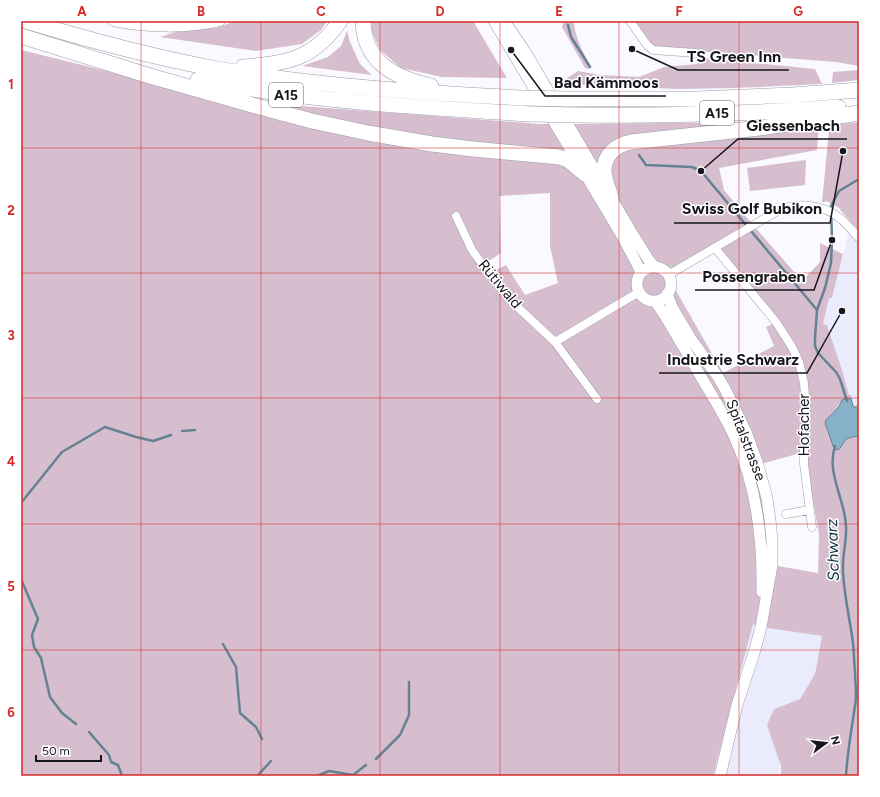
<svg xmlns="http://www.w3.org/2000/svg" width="880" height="797" font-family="Figtree,sans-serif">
<rect width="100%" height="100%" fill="#f9f9ff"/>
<path fill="#ebebfe" d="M850,228L859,238V404L854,406L851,395L849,396L842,370L827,325L823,324L829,298H832Z
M753,624L761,627L822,636L815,674L800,699L774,709L781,776H713Z"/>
<path fill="#d6becf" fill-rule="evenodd" d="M236,21H327L321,30L302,44L256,51L160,37L178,31L200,30L216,28Z
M372,21H473L507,78L442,77L401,68L380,50L371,30Z
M636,21H859V66L836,62L658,48L653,46L636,24Z
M565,22L574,23C576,41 583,51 591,67L588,69L585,68L562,27L563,24Z
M347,31L350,42L360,64L372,75L302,66L328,57L341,46Z
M21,50L127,76L263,116L288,105L540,124H580L746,122L748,135L819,126L817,150L719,168L724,190L753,225L802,281L820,262V243L843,254L832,298H829L823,324L827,325L842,370L849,395H851L854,406L859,404V411L857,408L853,406L852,401L849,399H843L826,420L825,426L829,434L833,446L838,450C841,447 842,444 845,441C848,437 854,437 859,436V776H781V766L767,725L774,709L800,699L815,674L822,636L761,627L753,624L713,776H21ZM550,193V246L558,283L525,295L506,265L490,273L483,265L501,253L499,196ZM715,248L776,322L766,327L774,346L723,373L670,280L668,275ZM804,452L819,534L818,573L772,565L758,465Z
M702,58L815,69L822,84L734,88L679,89L558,84L578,71L600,75L639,77L664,67L697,64Z
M859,70V80L832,83L833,72Z
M859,122V231L840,210L841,209L826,201L825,202H822L829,130L833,131L831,125Z
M806,160L805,185L750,191L747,168Z"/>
<path fill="#87b1c9" stroke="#658295" d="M847,398L851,399L853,406L857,408L859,411V436C854,437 847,437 844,442C842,445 841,448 838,450L835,449L833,446L829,434L825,424L826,420L839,406L842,400Z"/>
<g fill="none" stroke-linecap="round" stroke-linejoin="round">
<path stroke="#658295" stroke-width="2.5" d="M568,25L571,37L590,67
M639,155L646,165L692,167L701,171L817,310
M847,401L840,379L836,372L818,353L815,346V338L817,310L825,288L831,263L832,240L831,206L839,191L859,179
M182,431L195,430
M835,446C826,473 845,499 846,526C847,541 842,556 843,571C844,596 850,619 853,643C854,652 854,662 855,671C855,679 856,687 856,695C856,703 854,711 853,719C850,738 847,757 846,776
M21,503L62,452L105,427L136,437L153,441L171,435
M21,579L38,619L32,635L34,647L41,658L50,697L62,713L76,724
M223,644L236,667L240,713L256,727L262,739
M89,732L109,755L111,762L118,765L122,776
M376,759L400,735L409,715V682
M260,776L259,774L271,761
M317,776L329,771L353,775L366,765"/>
<g stroke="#9c9caa" stroke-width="9">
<path id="minor" d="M630,21L647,45L653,50L696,53
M456,216L472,250L483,265L511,301L555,342L634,295L640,293
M715,248L776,322L792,347L799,362L804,383L805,396L806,407L804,452V464L812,527
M668,275L774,213C796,201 823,203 842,220C848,225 853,232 859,238
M555,342L597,399
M786,514L809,510"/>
</g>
<g stroke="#9c9caa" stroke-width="11">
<path id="tertiary" d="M113,21C143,28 190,29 220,21"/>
</g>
<g stroke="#9c9caa" stroke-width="12">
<path id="secondary" d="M494,21L621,234L636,262L641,272
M504,21L524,50L633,235L650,262L655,267
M637 284a17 17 0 1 1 34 0a17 17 0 1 1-34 0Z
M667,294L672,307L691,339L718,377L725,389L746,432L758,465L767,498L770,520L772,540V565L761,627L754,653L737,705L720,776
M655,301L662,311C676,334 690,358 704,382C715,400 726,418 735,438C757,487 763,539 762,592"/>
</g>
<g stroke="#9c9caa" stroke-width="16">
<path id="motorway" d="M26,21C89,40 152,57 217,69C318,86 421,93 523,98
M363,21C364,63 396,78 431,86
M21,36L150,76L256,106L312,121L368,133L432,144L473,149L559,157L568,160L585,174
M243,67C287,63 313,60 340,21
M198,80C308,101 421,108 533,114
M566,99H698L793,95L859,90
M575,115C663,116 751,114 838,107
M611,198C609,190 605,181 604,173C603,156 615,145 631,142L759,128L859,113"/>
</g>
<use href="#minor" stroke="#fff" stroke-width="8"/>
<use href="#tertiary" stroke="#fff" stroke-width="10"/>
<use href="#secondary" stroke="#fff" stroke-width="11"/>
<use href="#motorway" stroke="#fff" stroke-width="15"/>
<g stroke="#9c9caa" stroke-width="16" stroke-linecap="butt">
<path id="motorway-bridge" d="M523,98L566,99
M533,114L575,115"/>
</g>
<use href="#motorway-bridge" stroke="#fff" stroke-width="15"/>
</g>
<path fill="none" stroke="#d62828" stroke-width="1" stroke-opacity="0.55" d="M141,21V776M261,21V776M380,21V776M500,21V776M619,21V776M739,21V776M21,148H859M21,273H859M21,398H859M21,524H859M21,650H859"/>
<g text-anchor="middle" stroke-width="3" stroke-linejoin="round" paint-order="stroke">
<g fill="#fff" stroke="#5c5c60" stroke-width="1">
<rect x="269" y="83" width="34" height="24" rx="3"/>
<rect x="700" y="101" width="34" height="24" rx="3"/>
</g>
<g font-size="14" font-weight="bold" fill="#16161c">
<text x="286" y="100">A15</text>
<text x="717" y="118">A15</text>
</g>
<g font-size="15" fill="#16161c" stroke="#fff">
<text transform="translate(500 284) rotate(50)" y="5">Rütiwald</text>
<text transform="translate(804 425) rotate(-90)" y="5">Hofacher</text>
<text transform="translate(746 440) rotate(69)" y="5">Spitalstrasse</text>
</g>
<g font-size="16" font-style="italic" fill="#0d3243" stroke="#fff">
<text transform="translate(832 550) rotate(-92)" y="6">Schwarz</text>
</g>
</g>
<path fill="none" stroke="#16161c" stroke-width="1.5" d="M632 49L678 70H789M511 50L545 96H666M701 171L738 139H847M843 151L830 223H674M832 240L814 290H695M842 311L807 373H659"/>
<g fill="#16161c" stroke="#fff" stroke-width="1.5">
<circle cx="632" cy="49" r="4"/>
<circle cx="511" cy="50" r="4"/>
<circle cx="701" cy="171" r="4"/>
<circle cx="843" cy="151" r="4"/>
<circle cx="832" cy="240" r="4"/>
<circle cx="842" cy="311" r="4"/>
</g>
<g font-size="16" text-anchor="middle" font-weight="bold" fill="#16161c" stroke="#fff" stroke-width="3" stroke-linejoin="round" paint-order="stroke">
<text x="734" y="62">TS Green Inn</text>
<text x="606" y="88">Bad Kämmoos</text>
<text x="793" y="131">Giessenbach</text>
<text x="752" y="214">Swiss Golf Bubikon</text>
<text x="754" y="282">Possengraben</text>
<text x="733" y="365">Industrie Schwarz</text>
</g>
<rect width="880" height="797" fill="none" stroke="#ffffff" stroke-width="44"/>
<g transform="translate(826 743) rotate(75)" stroke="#ffffff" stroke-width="3" paint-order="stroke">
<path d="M0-3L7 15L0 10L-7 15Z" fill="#16161c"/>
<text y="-6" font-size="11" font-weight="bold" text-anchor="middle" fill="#16161c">N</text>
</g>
<path d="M36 755v6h65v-6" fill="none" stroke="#16161c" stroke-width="2"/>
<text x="42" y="755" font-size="12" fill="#16161c" stroke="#ffffff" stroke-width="3" paint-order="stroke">50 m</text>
<rect x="22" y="22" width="836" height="753" fill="none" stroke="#d62828" stroke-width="1.5"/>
<g font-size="13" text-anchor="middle" font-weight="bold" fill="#d62828">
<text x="82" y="16">A</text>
<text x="201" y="16">B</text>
<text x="321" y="16">C</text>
<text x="440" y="16">D</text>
<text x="559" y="16">E</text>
<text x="679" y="16">F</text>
<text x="798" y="16">G</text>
<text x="11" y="89">1</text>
<text x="11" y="215">2</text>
<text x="11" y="340">3</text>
<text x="11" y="466">4</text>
<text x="11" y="591">5</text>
<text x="11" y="717">6</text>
</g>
</svg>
